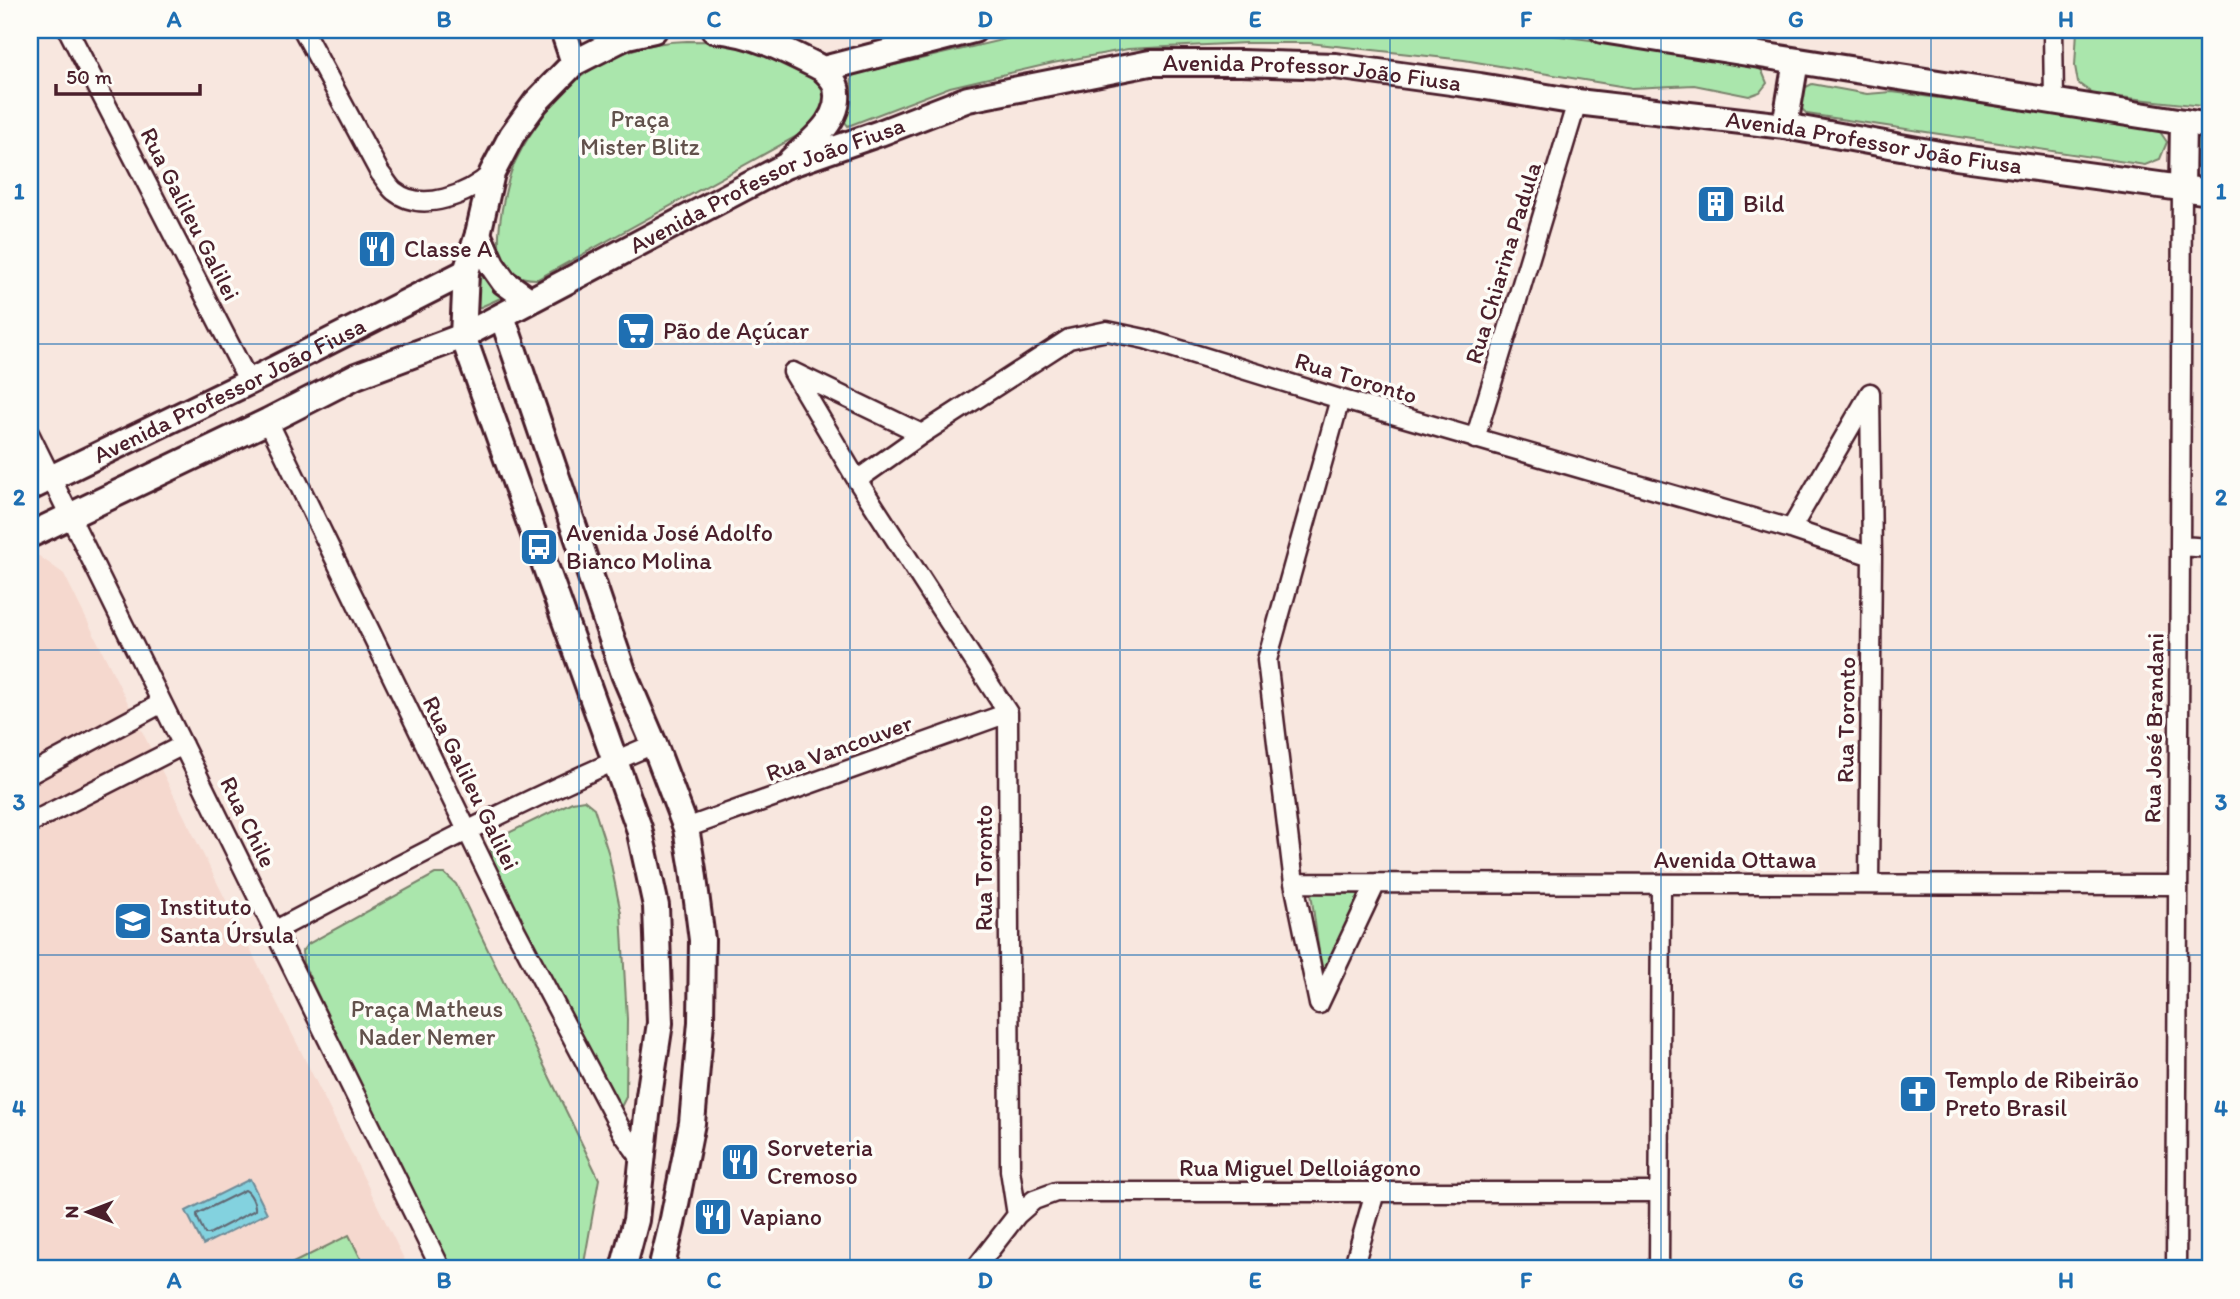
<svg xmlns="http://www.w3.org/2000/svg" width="2240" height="1299" font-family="Itim,sans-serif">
<rect width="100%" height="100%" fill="#f8e7df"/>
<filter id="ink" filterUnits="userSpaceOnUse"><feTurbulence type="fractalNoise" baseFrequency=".0143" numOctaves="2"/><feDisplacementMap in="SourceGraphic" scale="14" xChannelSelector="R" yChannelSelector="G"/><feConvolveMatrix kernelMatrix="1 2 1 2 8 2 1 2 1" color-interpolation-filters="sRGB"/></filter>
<g filter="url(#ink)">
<path fill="#f5d8ce" d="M39,556L64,574L409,1269H30V557Z"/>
<path fill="#aae6ac" stroke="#7a826c" stroke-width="2" d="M1044,30H1515L1636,46L1754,65L1762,71L1767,83L1760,92L1749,96L1694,85L1632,88L1464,60L1309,43H1246L1128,49L1053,63L950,87L848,126L845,122L851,98L852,75Z
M2077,30H2210V107L2093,94L2078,83L2075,66Z
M687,41C698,41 709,41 720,42C742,46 818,70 824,93C828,112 810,127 797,136L538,279C492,280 497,241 502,209C505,192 509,173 517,158C529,133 557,94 579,78C613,53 646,42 687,41Z
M1812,84L1867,94L1892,92L2156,126L2167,142L2160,159L2145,165L1807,114L1799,106L1802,89Z
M2210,134V173L2202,172C2189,156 2187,154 2196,135Z
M482,270L503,297L474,310Z
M584,800L594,808L609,855L621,913L627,1019L626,1097L620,1109L612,1107L493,865L491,850L498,838L572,802Z
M435,874H445L456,884L599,1179L583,1269H452L353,1070L303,963L302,951L308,944Z
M1311,893L1360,894L1322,974Z
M349,1235L362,1261L346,1269H281Z"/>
<path fill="#83d2df" stroke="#6c8a97" stroke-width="2" d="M250,1179L267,1213L203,1245L186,1211Z"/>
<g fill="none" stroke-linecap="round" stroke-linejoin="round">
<path stroke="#616773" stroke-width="2" d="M245,1190C250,1192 256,1204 255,1210L209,1234H205L197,1217V1214Z"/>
<g stroke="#4a1f2b" stroke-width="23">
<path id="minor" d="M68,30L249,382
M303,30L380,173C385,179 389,187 394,191C422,214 469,194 492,173
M2053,30L2054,102
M793,372L857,480L1008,713L1010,1170L1017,1215
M793,372L922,434
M268,421L516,931L624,1135L642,1160
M30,435L441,1269
M1475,439L1577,102
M857,480L922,434L1069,339L1107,331L1145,339L1340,399L1791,529L1872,556
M1791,529L1870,393
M2181,546L2210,548
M30,774L162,703
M30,823L183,745
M686,828L1008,713
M1294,883L2177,885
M1869,884L1872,556L1870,393
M274,931C399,865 524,799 654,744
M1319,1004L1294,883L1267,660L1340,399
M1319,1004L1376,883
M975,1269L1017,1215L1034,1200L1056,1192H1659
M1353,1269L1375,1192
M1659,1269L1661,884
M2176,1269L2182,187"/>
</g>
<g stroke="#4a1f2b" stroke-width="30">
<g id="secondary">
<path d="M563,30L574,63"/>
<path d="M714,30C755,33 787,51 823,69L974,30"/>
<path d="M1602,30L2210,126"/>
<path d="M1785,126L1796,61"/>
<path d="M791,160C810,142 844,119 836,87C835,81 828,74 823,69"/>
<path d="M2182,187L2183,122"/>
<path d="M478,234L492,265L504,282L529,300"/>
<path d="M502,316L624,674L654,744L686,828L693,870L702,940L701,1022L692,1123L672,1224L661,1269"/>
<path id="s1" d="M30,488L249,382L466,272"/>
<path id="s2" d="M30,535L268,421L356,376L463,336L785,166L880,133L968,99L1150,63H1241L1335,66L1480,86L1577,102L1785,126L1956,157L2210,192"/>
<path d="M623,1269L636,1220L649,1096L660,1023L656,906L639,828L463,336L466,272L478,234L492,173L512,135L536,102L574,63L627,36L654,30"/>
</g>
</g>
<use href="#minor" stroke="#fdfcf7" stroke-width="18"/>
<use href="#secondary" stroke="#fdfcf7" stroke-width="24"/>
</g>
</g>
<path fill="none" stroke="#1f6fb2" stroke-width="2" stroke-opacity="0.55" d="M309,30V1269M579,30V1269M850,30V1269M1120,30V1269M1390,30V1269M1661,30V1269M1931,30V1269M30,344H2210M30,650H2210M30,955H2210"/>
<defs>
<g id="building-square" transform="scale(2.0125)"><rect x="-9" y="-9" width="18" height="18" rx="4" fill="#1f6fb2" stroke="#fdfcf7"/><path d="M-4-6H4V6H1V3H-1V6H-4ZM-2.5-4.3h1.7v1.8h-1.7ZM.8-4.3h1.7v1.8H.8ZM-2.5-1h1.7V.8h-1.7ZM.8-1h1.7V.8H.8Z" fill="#fff"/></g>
<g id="restaurant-square" transform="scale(2.0125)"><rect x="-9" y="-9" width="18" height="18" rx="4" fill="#1f6fb2" stroke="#fdfcf7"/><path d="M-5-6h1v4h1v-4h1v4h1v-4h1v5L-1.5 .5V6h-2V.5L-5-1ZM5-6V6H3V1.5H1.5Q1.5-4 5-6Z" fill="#fff"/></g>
<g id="supermarket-square" transform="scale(2.0125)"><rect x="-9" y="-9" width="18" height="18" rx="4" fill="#1f6fb2" stroke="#fdfcf7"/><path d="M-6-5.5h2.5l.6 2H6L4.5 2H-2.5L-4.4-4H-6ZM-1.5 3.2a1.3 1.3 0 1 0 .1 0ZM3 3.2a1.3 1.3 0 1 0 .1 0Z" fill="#fff"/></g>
<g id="bus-square" transform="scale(2.0125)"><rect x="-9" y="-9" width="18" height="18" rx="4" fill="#1f6fb2" stroke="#fdfcf7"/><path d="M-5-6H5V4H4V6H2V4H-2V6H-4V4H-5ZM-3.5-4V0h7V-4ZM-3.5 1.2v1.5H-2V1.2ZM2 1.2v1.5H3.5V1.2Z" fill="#fff"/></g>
<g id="school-square" transform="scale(2.0125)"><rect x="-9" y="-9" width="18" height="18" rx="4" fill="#1f6fb2" stroke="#fdfcf7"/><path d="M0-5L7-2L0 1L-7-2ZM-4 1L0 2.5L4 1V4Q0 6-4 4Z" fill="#fff"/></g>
<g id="church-square" transform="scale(2.0125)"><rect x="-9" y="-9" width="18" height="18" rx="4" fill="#1f6fb2" stroke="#fdfcf7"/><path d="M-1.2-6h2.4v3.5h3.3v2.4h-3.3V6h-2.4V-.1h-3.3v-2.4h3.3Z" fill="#fff"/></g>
</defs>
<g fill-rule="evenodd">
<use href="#building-square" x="1716" y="204"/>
<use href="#restaurant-square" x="377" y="249"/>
<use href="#supermarket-square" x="636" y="331"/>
<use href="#bus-square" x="539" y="547"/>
<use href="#school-square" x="133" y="921"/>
<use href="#church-square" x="1918" y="1094"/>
<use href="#restaurant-square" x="740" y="1162"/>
<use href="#restaurant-square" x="713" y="1217"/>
</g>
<g text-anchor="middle" stroke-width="7" stroke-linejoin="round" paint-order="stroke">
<g font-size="24" fill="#4a1f2b" stroke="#fdfcf7">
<text dy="8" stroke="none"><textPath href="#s2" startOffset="1384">Avenida Professor João Fiusa</textPath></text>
<text dy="8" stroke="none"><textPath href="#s2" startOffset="1951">Avenida Professor João Fiusa</textPath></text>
<text dy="8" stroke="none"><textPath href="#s2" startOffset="817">Avenida Professor João Fiusa</textPath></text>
<text transform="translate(190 214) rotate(63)" y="8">Rua Galileu Galilei</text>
<text transform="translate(1503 263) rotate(-73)" y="8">Rua Chiarina Padula</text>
<text transform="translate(1356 378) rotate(17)" y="8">Rua Toronto</text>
<text dy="8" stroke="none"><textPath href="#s1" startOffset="222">Avenida Professor João Fiusa</textPath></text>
<text transform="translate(1846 720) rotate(-89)" y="8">Rua Toronto</text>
<text transform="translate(2154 728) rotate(-89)" y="8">Rua José Brandani</text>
<text transform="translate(839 748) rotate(-20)" y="8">Rua Vancouver</text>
<text transform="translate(471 783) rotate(64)" y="8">Rua Galileu Galilei</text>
<text transform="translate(248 822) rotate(64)" y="8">Rua Chile</text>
<text x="1735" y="868">Avenida Ottawa</text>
<text transform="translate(984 868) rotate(-90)" y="8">Rua Toronto</text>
<text x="1300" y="1176">Rua Miguel Delloiágono</text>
</g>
<g font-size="24" fill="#62514b" stroke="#fdfcf7">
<text x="640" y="127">Praça<tspan x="640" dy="28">Mister Blitz</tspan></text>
<text x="427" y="1017">Praça Matheus<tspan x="427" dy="28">Nader Nemer</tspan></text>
</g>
<g font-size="24" fill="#4a1f2b" stroke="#fdfcf7" text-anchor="start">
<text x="1743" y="212">Bild</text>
<text x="404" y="257">Classe A</text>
<text x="663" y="339">Pão de Açúcar</text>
<text x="566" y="541">Avenida José Adolfo<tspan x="566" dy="28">Bianco Molina</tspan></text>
<text x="160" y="915">Instituto<tspan x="160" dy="28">Santa Úrsula</tspan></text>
<text x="1945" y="1088">Templo de Ribeirão<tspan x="1945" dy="28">Preto Brasil</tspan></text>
<text x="767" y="1156">Sorveteria<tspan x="767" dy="28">Cremoso</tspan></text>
<text x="740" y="1225">Vapiano</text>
</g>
</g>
<rect width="2240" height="1299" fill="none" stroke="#fdfcf7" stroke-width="77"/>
<g transform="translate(88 1212) rotate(270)" stroke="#fdfcf7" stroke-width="5" paint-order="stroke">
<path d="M0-5L12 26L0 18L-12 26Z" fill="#4a1f2b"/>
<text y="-10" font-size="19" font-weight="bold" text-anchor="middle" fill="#4a1f2b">N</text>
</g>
<path d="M56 84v10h144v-10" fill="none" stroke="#4a1f2b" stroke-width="3.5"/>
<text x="66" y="84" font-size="21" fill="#4a1f2b" stroke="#fdfcf7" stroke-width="5" paint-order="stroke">50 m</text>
<rect x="38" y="38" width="2164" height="1222" fill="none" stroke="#1f6fb2" stroke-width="2.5"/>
<g font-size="23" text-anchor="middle" font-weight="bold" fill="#1f6fb2">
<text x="174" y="27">A</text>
<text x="444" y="27">B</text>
<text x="714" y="27">C</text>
<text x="985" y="27">D</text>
<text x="1255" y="27">E</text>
<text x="1526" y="27">F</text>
<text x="1796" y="27">G</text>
<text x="2066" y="27">H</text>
<text x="19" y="199">1</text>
<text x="2221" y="199">1</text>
<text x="19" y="505">2</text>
<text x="2221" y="505">2</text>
<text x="19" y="810">3</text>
<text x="2221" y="810">3</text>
<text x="19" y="1116">4</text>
<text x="2221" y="1116">4</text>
<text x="174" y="1288">A</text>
<text x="444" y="1288">B</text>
<text x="714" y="1288">C</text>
<text x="985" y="1288">D</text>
<text x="1255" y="1288">E</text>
<text x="1526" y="1288">F</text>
<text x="1796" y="1288">G</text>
<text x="2066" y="1288">H</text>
</g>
</svg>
